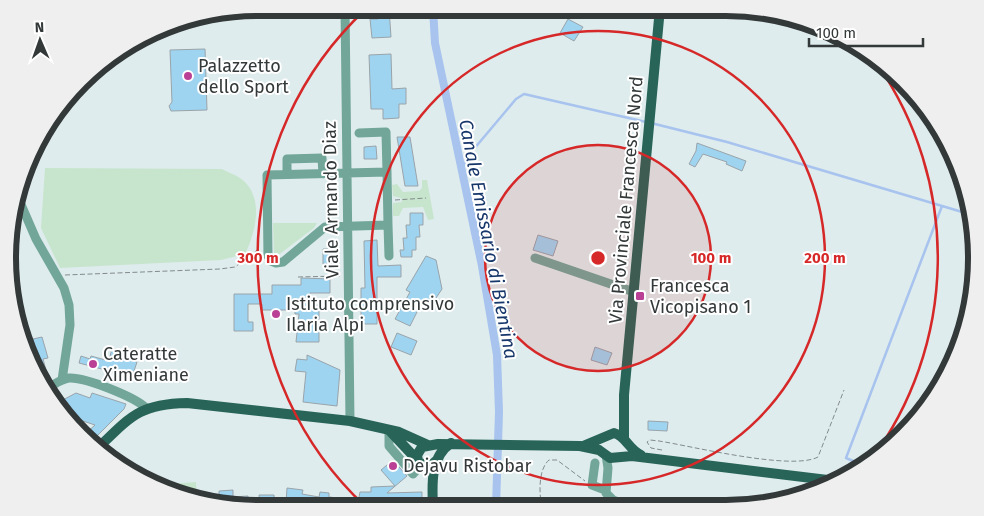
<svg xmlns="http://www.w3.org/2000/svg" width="984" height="516" font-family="'Fira Sans',sans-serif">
<rect width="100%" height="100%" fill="#deecee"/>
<path fill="#c7e5cc" d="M45,168L222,169C227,172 234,174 240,178C265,195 256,232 245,254L221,260L60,268L41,228Z
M422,180H427L434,219L428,220L423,207L403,208L399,216H393V203L402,202L401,198L393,196L392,185L397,184L403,192L419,191L422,188Z
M273,223H317L314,228L277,256L274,254Z
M196,482L197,501L157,485Z"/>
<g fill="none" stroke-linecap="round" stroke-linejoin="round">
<path stroke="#a7c3ee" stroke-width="2.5" d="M651,123L727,142L969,214
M461,171L468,156L516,99L524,94L646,122
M865,466L846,458L942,206"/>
<path stroke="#a7c3ee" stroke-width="8" d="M433,8L435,43L482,266L497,355L499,412L496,507"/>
</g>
<path fill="#9fd4f1" stroke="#99a4aa" d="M378,8H389L391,37L372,38L370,19H378Z
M568,19L583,27L574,41L560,33Z
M205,49L207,110L171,111L169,106L172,102L170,50Z
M391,54L392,89L406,88V104H399V118L383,119V109H371L369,55Z
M397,137H410L418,186H405Z
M697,143L746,161L742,171L726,164L727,162L703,154L695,167L689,164L696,151Z
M376,146L377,159H364V147Z
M410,213H423V225H419L420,237H416V250H412V257H401L400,250H404L403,238H407L406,225H410Z
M538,235L558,241L553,256L533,250Z
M377,240L378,266L401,265V277H377V324H361V288H365L364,241Z
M323,249H332V264H323Z
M426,256L436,260L442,289L432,304L423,300L410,326L395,319L410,292L406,290Z
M301,278L330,279V293H310V305H319V342H296L299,314H295V310H262V304H248V322H253V331H234V294H272V285H301Z
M397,333L417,341L411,355L391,347Z
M42,337L48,358L43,359L46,370L38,372L27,354L25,347L34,344L33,339Z
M595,347L612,353L607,365L591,360Z
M112,348L119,350L117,357L137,362L132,377L79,363L81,356L90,359L91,356L109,361Z
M307,355L340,370L337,406L303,402L306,372L295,371L297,359L307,360Z
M76,393L90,398L92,393L126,404L124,409L92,441L84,435L95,425L71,417L67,418L57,403Z
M648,421L668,422L667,431L648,430Z
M393,460L407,476L387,493L422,492V507L357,508L360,492H371V487L395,486L381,470Z
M287,488L303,490L302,494L319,497L320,492L329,493V497L338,498L337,508L308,503L307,508H298V505L286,503Z
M233,490V497L248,496V508L234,507V504L222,505L197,501L198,498L219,497V491Z
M259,495H274L275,507L260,508Z"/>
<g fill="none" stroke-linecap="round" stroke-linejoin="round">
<path stroke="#828b8c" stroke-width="1" stroke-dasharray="5 2.5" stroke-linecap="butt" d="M395,200L426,198
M65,275L220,269L235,267L260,248
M298,277L340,276
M662,450L651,448L647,442L650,440L659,441C691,446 792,471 818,457L844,390
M542,507C539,495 538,469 549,460H557L585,481"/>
<path stroke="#72a699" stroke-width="9" d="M345,8L350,421
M359,133L386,132L387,172
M387,172L388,225L325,227L283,262L276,263L271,261L268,256L267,175Z
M287,174V159L322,158L323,174
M16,193L36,239L64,288L69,305L70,325L62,380
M388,225L389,256
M535,258L634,292
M48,388C55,384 61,379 69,378C85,377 135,397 146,408
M389,430V446L413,474L422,464
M606,455L608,468L606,493L613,500L630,507
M595,463L592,485L605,490"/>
<path stroke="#296458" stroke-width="10" d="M389,430L420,463L430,466L437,460
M624,439V395L660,8
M583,446L614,433C626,436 628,449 641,455
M99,447C131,416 140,404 187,403L350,421L399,432L428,445
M418,461L417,455L422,447L438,444L580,446L599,450L610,458L632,456L836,481
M433,507C432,485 430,457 451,443"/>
</g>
<circle cx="598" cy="258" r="113" fill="#d62828" fill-opacity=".12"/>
<g fill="none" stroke="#d62828" stroke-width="2.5">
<circle cx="598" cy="258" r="113"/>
<circle cx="598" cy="258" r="227"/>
<path d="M366 507A340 340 0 0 1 366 9M878 65A340 340 0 0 1 871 460"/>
</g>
<g fill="#b94094" stroke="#fff" stroke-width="2">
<circle cx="188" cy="76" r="5"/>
<rect x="635" y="291" width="10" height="10" rx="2.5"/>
<circle cx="276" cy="314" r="5"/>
<circle cx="93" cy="364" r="5"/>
<circle cx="393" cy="466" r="5"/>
</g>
<g text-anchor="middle" stroke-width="4" stroke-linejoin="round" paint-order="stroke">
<g font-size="18" fill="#333839" stroke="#fff" text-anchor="start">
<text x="198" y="72">Palazzetto<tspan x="198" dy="21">dello Sport</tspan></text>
<text x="650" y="292">Francesca<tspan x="650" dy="21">Vicopisano 1</tspan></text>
<text x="286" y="310">Istituto comprensivo<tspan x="286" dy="21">Ilaria Alpi</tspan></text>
<text x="103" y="360">Cateratte<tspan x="103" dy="21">Ximeniane</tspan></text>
<text x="403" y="472">Dejavu Ristobar</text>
</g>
<g font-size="18" fill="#333839" stroke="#fff">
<text transform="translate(331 200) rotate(-91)" y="6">Viale Armando Diaz</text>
<text transform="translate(626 200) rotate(-85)" y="6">Via Provinciale Francesca Nord</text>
</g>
<g font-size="19" font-style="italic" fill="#17376b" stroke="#fff">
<text transform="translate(489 239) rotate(79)" y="7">Canale Emissario di Bientina</text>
</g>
</g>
<path d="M0 0H984V516H0ZM258 16H726A242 242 0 0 1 968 258V258A242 242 0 0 1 726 500H258A242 242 0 0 1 16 258V258A242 242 0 0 1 258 16Z" fill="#efefef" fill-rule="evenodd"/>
<path fill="none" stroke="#333839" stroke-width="6" d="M258 16H726A242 242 0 0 1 968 258V258A242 242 0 0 1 726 500H258A242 242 0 0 1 16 258V258A242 242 0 0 1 258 16Z"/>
<circle cx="598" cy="258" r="8" fill="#d62828" stroke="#fff" stroke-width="2.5"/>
<g font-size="15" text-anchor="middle" font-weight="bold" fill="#d62828" stroke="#fff" stroke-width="4" stroke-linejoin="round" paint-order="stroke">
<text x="711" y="263">100 m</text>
<text x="825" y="263">200 m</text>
<text x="258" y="263">300 m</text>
</g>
<g transform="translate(40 40) rotate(358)" stroke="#ffffff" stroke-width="4" paint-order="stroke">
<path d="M0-4L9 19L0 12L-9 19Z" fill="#333839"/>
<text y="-8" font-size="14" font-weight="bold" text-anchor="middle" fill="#333839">N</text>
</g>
<path d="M809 38v8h114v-8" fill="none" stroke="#333839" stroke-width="2.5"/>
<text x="816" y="38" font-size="15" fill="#333839" stroke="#ffffff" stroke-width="4" paint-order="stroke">100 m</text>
</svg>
